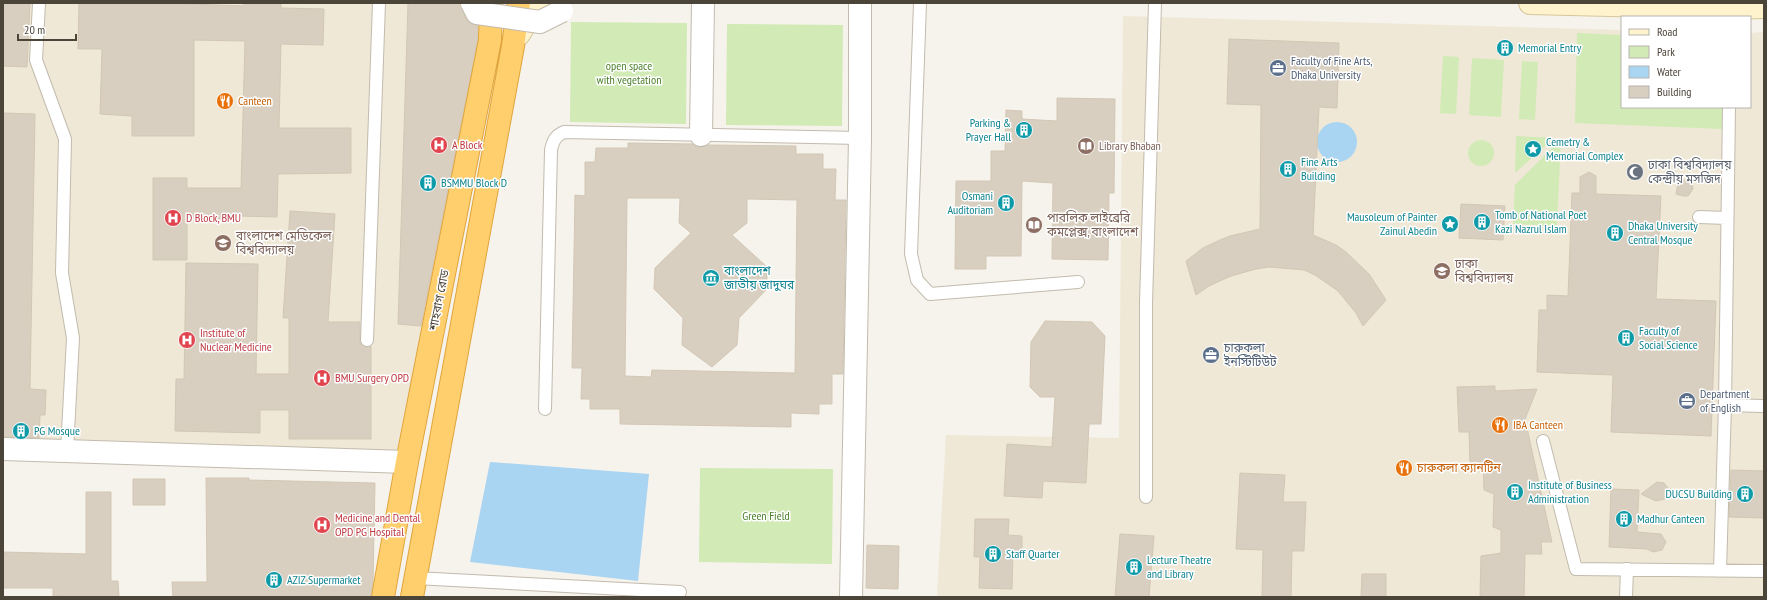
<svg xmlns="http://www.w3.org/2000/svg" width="1767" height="600" font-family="'PT Sans Narrow','Noto Sans Bengali',sans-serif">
<rect width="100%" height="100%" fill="#f6f3ec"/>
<path fill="#efe8d6" d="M3,3H473L482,38L401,457L3,448Z
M1123,16L1622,30V107H1750V33L1764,32V597H937L946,435L1119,438Z"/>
<path fill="#d2eab5" d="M571,22L687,23L686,124L570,122Z
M727,24L843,25L842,126L726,125Z
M1577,33L1622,35V107H1723L1722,129L1575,123Z
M1443,56L1459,57L1456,114L1440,113Z
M1472,58L1504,60L1501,117L1469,115Z
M1522,61L1538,62L1535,120L1519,119Z
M1516,136L1554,138L1515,173Z
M1561,139L1557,226L1513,224L1515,185Z
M1468 153a13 13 0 1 1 26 0a13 13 0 1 1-26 0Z
M700,468L833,469L832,564L699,562Z"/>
<path fill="#a9d4f2" d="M1317 142a20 20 0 1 1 40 0a20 20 0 1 1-40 0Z
M490,462L649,474L638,581L470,562Z"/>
<path fill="#d8cfc1" stroke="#d3c7b4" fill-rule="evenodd" d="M3,3H30L27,67L3,66Z
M79,3H164L244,6V3H281V8L324,9L323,45L281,44L279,128H351V173L278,174L277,217L237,216V219L187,218V260H153V178H187V188H241L245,41L194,40V136H132V116L100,114L102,49H78Z
M408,3H460L466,19L470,23L478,26V39L421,326L398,324Z
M1229,39L1339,43L1337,108L1319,107L1313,235L1336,245L1346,252L1369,274L1386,300L1363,326L1356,313L1338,291L1315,275L1304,270L1269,267L1256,269L1231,276L1209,286L1196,295L1186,261L1203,248L1220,240L1230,236L1260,229L1261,105L1227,104Z
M1057,98L1115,99L1114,193H1109L1108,260L1052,259L1053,183L1022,181L1021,256H986V269H955L956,181H991V151H1005L1006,110L1022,111V119L1057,121Z
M3,113L35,114L30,389L46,390L45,415H40L39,438L3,437Z
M628,143L693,144L700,147L709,145L796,146V154H823V169H836L835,200H846L843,374H832V404H819V414L791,413V427L620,424V409H590V399H581L582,368H572L575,195L585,196V162H595L596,148H628ZM627,198H680L679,223L691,233L655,268L654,289L683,318L682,345L712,367L737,345L739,318L767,289V267L732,235L747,223V199L797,200L795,373L652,370L651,377L625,376Z
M1589,172L1596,176V194L1661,196L1656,299L1716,301L1711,436L1611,432L1613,375L1537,372L1539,310H1547V295L1568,296L1572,193H1580V177Z
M1683,180H1689L1692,184L1693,189L1688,196H1683L1676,194L1678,183Z
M1461,204L1505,206L1503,240L1459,238Z
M290,211L335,214L328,322H360V343L363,347L371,346V439H289V410H260V433L175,431L176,379H184L186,263L258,264L256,374H289V318H283Z
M1045,321L1092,322L1105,336L1101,424H1089L1086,483L1043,481L1042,498L1004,496L1007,444L1052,447L1055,397H1040L1030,387L1031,342Z
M1495,386V391L1537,389L1525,419L1552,542H1541L1542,554H1525L1524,597H1480L1481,556L1501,553V530L1493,527L1494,494L1484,490L1483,462L1470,463L1469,432H1459L1457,387Z
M1731,470L1764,471V518L1729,517Z
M1240,473L1285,475L1283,502H1306L1304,551H1292L1291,597H1262L1263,550L1236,549Z
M206,478H249V480L375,483L373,584L371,597H173L172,582H207Z
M133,479H165V505H133Z
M1657,482L1664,483L1668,488V494L1665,499L1656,501L1641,494Z
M1611,489L1639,490L1637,532L1661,534L1666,542L1662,550L1653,552L1647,549L1609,547Z
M86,492H111V581H118L119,597H62V596H53V588H3V552L86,554Z
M975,519H1009L1008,535L1022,536V551L1013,550L1012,589L979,588L980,557H974Z
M1120,534L1154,536L1149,597H1115Z
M867,545L899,546L898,589L866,588Z
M1362,574H1386V597H1361Z"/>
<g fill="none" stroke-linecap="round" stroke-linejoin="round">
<g stroke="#c2bbae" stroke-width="14">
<path id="lane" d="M39,3L36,60L65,139L62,273L73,338L67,451
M920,3L911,254L917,280L930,294L1078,282
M1699,217L1727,218
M367,340L379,3
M1725,405L1764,406
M545,409L551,150C553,141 555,136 564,132L860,138
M1543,441L1576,569L1764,571
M1146,497V303L1155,3
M1720,571L1725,405L1729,107
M415,578L680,592
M1626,597L1627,569"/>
</g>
<g stroke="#c2bbae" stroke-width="24">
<path id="street" d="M701,135L703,3
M3,449L407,462
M851,597L860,138V3"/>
</g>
<g stroke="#d6c79b" stroke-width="24">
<path id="secondary" d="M1530,3L1731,8L1764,7
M519,34L531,14L544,3"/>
</g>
<g stroke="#e0a43c" stroke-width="24">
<path id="highway" d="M383,597L407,462L490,40L491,3
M412,597L513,46L519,3"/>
</g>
<use href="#lane" stroke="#fff" stroke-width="12"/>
<use href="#street" stroke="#fff" stroke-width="22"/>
<use href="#secondary" stroke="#fff3cd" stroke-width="22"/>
<use href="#highway" stroke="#ffcf6e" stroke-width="22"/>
<g stroke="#c2bbae" stroke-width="24" stroke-linecap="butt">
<path id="street-bridge" d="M472,3L477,13L540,22L562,11"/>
</g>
<use href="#street-bridge" stroke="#fff" stroke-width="22"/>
</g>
<defs>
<g id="building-disc" transform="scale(0.9)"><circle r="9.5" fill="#0f9aa8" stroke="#fff"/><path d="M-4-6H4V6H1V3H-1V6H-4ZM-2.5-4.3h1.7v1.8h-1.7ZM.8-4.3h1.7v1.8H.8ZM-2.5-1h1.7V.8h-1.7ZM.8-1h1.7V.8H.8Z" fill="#fff"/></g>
<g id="office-disc" transform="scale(0.9)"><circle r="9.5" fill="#5c6f8a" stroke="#fff"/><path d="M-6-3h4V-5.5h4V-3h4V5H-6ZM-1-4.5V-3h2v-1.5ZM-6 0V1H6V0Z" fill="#fff"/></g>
<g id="restaurant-disc" transform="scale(0.9)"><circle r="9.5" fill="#e8710a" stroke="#fff"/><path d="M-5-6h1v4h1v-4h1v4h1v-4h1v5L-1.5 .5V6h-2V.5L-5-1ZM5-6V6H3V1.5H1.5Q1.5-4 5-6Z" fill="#fff"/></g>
<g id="hospital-disc" transform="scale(0.9)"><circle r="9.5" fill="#e0444e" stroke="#fff"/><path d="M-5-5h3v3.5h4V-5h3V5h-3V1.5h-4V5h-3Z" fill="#fff"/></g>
<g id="library-disc" transform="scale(0.9)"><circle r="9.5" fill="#8d6e63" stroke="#fff"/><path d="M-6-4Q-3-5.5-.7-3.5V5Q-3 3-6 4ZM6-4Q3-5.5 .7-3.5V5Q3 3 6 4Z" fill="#fff"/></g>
<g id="sight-disc" transform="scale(0.9)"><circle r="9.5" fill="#0f9aa8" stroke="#fff"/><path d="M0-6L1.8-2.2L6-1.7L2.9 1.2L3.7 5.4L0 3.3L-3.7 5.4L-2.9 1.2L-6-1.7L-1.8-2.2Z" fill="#fff"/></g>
<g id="mosque-disc" transform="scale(0.9)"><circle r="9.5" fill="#6b7280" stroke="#fff"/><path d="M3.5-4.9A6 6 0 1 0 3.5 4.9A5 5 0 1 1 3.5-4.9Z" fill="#fff"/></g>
<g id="university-disc" transform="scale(0.9)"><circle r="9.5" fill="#8d6e63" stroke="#fff"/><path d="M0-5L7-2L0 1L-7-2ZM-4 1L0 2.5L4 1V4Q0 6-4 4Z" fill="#fff"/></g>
<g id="museum-disc" transform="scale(0.9)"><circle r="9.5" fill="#0f9aa8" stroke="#fff"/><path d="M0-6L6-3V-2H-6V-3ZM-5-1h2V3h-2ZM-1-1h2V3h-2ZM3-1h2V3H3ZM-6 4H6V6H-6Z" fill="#fff"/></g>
</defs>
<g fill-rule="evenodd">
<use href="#building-disc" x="1505" y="48"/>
<use href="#office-disc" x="1278" y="68"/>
<use href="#restaurant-disc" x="225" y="101"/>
<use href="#building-disc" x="1024" y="130"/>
<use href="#hospital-disc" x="439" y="145"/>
<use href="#library-disc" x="1086" y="146"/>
<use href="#sight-disc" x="1533" y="149"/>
<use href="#building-disc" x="1288" y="169"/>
<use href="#mosque-disc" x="1635" y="172"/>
<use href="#building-disc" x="428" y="183"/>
<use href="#building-disc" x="1006" y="203"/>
<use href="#hospital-disc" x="173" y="218"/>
<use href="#building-disc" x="1482" y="222"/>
<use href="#sight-disc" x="1450" y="224"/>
<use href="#library-disc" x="1034" y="225"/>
<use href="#building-disc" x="1615" y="233"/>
<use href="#university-disc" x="223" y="243"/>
<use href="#university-disc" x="1442" y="271"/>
<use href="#museum-disc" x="711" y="278"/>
<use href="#building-disc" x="1626" y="338"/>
<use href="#hospital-disc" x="187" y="340"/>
<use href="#office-disc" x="1211" y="355"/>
<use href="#hospital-disc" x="322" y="378"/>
<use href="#office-disc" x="1687" y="401"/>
<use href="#restaurant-disc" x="1500" y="425"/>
<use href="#building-disc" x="21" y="431"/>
<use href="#restaurant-disc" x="1404" y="468"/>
<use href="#building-disc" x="1515" y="492"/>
<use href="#building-disc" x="1745" y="494"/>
<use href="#building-disc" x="1624" y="519"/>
<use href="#hospital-disc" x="322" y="525"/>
<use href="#building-disc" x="993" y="554"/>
<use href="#building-disc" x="1134" y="567"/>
<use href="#building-disc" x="274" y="580"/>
</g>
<g text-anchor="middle" stroke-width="3" stroke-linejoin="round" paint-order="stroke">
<g font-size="12" fill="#0d838f" stroke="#fff" text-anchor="start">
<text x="1518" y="52">Memorial Entry</text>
<text x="1011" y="127" text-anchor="end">Parking &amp;<tspan x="1011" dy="14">Prayer Hall</tspan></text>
<text x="1546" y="146">Cemetry &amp;<tspan x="1546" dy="14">Memorial Complex</tspan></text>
<text x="1301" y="166">Fine Arts<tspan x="1301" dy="14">Building</tspan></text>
<text x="441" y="187">BSMMU Block D</text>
<text x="993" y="200" text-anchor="end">Osmani<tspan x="993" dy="14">Auditoriam</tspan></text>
<text x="1495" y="219">Tomb of National Poet<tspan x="1495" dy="14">Kazi Nazrul Islam</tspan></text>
<text x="1437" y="221" text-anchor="end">Mausoleum of Painter<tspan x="1437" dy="14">Zainul Abedin</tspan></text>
<text x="1628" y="230">Dhaka University<tspan x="1628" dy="14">Central Mosque</tspan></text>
<text x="724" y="275">বাংলাদেশ<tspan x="724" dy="14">জাতীয় জাদুঘর</tspan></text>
<text x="1639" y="335">Faculty of<tspan x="1639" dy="14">Social Science</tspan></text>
<text x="34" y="435">PG Mosque</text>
<text x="1528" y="489">Institute of Business<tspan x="1528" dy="14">Administration</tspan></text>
<text x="1732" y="498" text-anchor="end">DUCSU Building</text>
<text x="1637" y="523">Madhur Canteen</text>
<text x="1006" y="558">Staff Quarter</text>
<text x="1147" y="564">Lecture Theatre<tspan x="1147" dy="14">and Library</tspan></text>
<text x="287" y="584">AZIZ Supermarket</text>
</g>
<g font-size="12" fill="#4e5e75" stroke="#fff" text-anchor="start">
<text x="1291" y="65">Faculty of Fine Arts,<tspan x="1291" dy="14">Dhaka University</tspan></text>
<text x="1224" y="352">চারুকলা<tspan x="1224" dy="14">ইনস্টিটিউট</tspan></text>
<text x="1700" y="398">Department<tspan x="1700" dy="14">of English</tspan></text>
</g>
<g font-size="12" fill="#4a7f2a" stroke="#fff">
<text x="629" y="70">open space<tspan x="629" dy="14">with vegetation</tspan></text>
<text x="766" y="520">Green Field</text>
</g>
<g font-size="12" fill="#c56008" stroke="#fff" text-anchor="start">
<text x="238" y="105">Canteen</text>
<text x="1513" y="429">IBA Canteen</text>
<text x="1417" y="472">চারুকলা ক্যানটিন</text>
</g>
<g font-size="12" fill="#be3a42" stroke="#fff" text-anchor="start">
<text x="452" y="149">A Block</text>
<text x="186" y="222">D Block, BMU</text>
<text x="200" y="337">Institute of<tspan x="200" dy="14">Nuclear Medicine</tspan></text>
<text x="335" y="382">BMU Surgery OPD</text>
<text x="335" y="522">Medicine and Dental<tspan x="335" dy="14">OPD PG Hospital</tspan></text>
</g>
<g font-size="12" fill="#785e54" stroke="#fff" text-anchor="start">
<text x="1099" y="150">Library Bhaban</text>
<text x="1047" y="222">পাবলিক লাইব্রেরি<tspan x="1047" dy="14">কমপ্লেক্স, বাংলাদেশ</tspan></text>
<text x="236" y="240">বাংলাদেশ মেডিকেল<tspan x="236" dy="14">বিশ্ববিদ্যালয়</tspan></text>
<text x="1455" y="268">ঢাকা<tspan x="1455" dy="14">বিশ্ববিদ্যালয়</tspan></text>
</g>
<g font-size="12" fill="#5b616d" stroke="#fff" text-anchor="start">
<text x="1648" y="169">ঢাকা বিশ্ববিদ্যালয়<tspan x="1648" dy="14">কেন্দ্রীয় মসজিদ</tspan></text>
</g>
<g font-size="12" fill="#4b4439" stroke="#fff">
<text transform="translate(439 300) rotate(-79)" y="4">শাহবাগ রোড</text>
</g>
</g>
<rect width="1767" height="600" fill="none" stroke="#4b4439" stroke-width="8"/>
<rect x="1621" y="16" width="130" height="92" fill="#ffffff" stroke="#b7b4b0"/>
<rect x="1629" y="29" width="20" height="6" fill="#fff3cd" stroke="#b7b4b0"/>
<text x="1657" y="36" font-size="12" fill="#4b4439">Road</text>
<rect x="1629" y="46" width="20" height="12" fill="#d2eab5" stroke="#b7b4b0"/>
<text x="1657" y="56" font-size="12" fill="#4b4439">Park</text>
<rect x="1629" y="66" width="20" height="12" fill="#a9d4f2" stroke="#b7b4b0"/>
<text x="1657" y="76" font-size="12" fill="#4b4439">Water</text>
<rect x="1629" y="86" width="20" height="12" fill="#d8cfc1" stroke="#b7b4b0"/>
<text x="1657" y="96" font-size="12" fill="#4b4439">Building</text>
<path d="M18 34v6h58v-6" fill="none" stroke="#4b4439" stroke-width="2"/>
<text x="24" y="34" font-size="12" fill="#4b4439" stroke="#ffffff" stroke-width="3" paint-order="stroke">20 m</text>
</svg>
